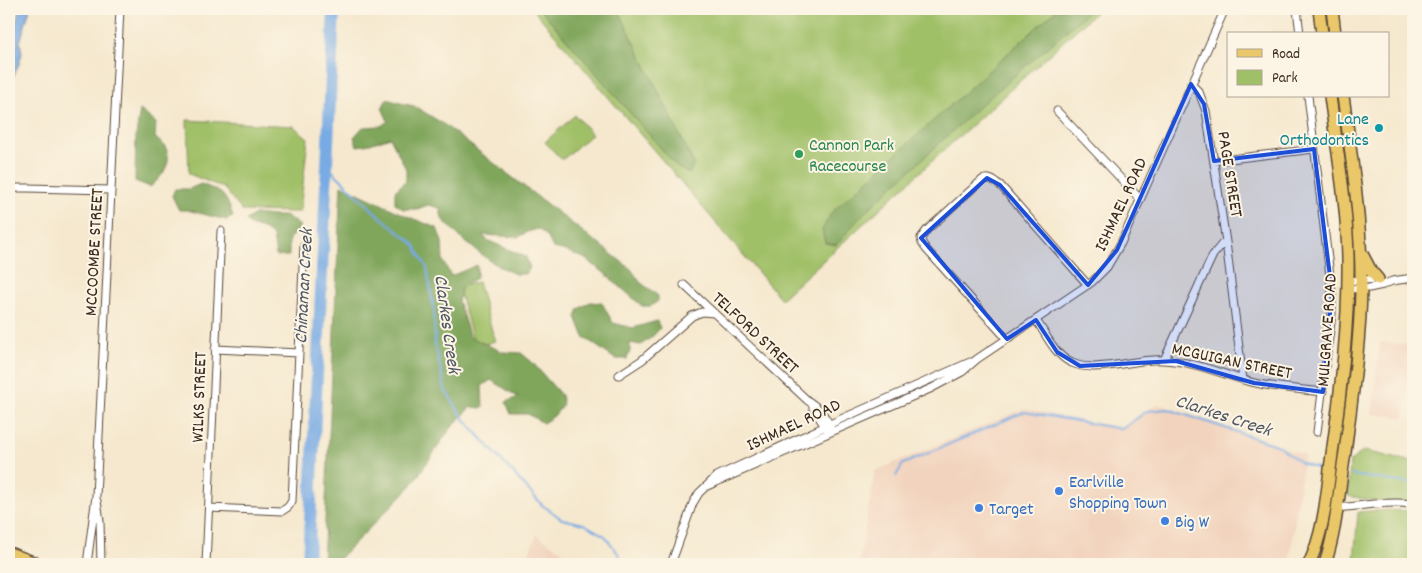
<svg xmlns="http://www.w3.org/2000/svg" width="1422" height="573" font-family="Dekko,sans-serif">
<rect width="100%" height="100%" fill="#fcf5e5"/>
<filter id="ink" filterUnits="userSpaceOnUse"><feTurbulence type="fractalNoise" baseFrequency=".02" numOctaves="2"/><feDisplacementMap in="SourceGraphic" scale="10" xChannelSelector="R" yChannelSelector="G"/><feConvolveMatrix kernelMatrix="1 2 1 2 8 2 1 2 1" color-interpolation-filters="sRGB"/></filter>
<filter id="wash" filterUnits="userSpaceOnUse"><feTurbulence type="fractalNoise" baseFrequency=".0096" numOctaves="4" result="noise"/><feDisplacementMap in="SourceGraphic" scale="20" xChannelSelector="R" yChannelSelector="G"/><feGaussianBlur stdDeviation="1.12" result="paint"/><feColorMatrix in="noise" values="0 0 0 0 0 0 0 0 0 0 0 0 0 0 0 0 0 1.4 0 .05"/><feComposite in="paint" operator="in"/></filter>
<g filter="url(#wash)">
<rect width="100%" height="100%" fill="#f5e8ce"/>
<path fill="#f2d4be" d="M1380,342L1413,346L1404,418L1372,414Z
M1158,404L1304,455L1289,564H859L875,471L1024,409L1120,429Z
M537,535L569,556L585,555L594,557L603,564H524Z"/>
<path fill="#a0c068" stroke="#6e7543" d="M533,9H1099L781,299Z
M575,115L592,134L562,160L545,142Z
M187,120L293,126L308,138L300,212L242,211L224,188L189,174Z
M478,282L495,341L475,347L458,287Z
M1364,451L1413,462V508L1348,496L1350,461Z
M1384,510L1413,511V564H1360L1354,562L1358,512Z"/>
<path fill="#80a65c" stroke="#5e683d" d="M540,9H618L694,164L689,174L677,167Z
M1057,9H1092L983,103L864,213L836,245L825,243L822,230L832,212Z
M387,99L400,103L414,106L442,123L631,269L640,282L658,296V301L651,306H642L602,271L584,258L566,251L553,248L547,236L538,229L527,232L519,237L482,235L489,241L526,257L530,268L526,274H515L498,266L481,254L463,240L442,219L440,208L428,205L417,209H403L395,203V191L406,180V169L390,137L370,144L357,146L354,137L363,127L381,126L388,121L382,108Z
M140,110L156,123L155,137C157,140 161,142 164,145C175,161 162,177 150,187L135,181L136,135Z
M201,184C224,193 225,193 233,217L226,220L187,210H179L172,196L175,189H189Z
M341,185L409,217L437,228L442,242L443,261L451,276L477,265V277L462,287L458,301L470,337L503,352L521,353L532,362L561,395L563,405L554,416L543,423L528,414H511L506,402L518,397L491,380L482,386L483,408L471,407L450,429L411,486L334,564H323Z
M255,214L271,216H287L300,226L296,233L289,238V256H276L273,236L265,230L250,225L246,220Z
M590,302L602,303L613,323L633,328L657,321L660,328L653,336L641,345L630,343V351L627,359H615L584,337L576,317L579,309Z"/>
<path fill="#78aae4" stroke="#5a6a81" d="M20,9H30L20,42L22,53L19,64L9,86V45Z"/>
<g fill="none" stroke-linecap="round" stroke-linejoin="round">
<path stroke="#78aae4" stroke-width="2" d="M327,166L377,214L414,244L427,268L434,311L435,344L445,390L464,419L542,505L562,519L584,524L605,536L626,564
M1352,475L1413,484
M896,476L903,464L1024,412L1122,429L1147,411L1168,409L1279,446L1301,463L1323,470"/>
<path stroke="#78aae4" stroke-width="12" d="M308,564L327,166L334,9"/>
</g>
</g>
<g filter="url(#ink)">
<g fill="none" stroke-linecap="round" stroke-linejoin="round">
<g stroke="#574638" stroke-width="9">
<path id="street" d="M1297,9L1300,34
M1191,84L1199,92L1206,111L1226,242L1243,380
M1308,96L1332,292V314L1317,432
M1057,111L1140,199
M1214,161L1314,149
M9,191L17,188H27L110,190
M1348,281L1379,279
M684,285L807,400C818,407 826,415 830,427
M1348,289L1369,288L1383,285L1392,281L1413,278
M1036,320C1046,334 1055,356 1072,363C1097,374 1135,358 1163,360C1193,361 1222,374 1251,382C1274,388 1299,389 1323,392
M1007,339L926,249L922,243L921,238L927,230L982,180C989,177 993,180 1000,185L1088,285
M215,349L299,353
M1164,360L1213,255L1222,244L1226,242
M619,375L642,360L692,316L702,312L714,313
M813,408L826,428
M707,486L932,388L962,372L977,359L1092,282L1107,267L1121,243L1225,9
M97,501L100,521L101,564
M209,508L282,511L288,507L292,501L304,246
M1337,508C1363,506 1387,501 1413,504
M87,564L96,496L120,9
M206,564L221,231
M671,564L693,503L699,493L717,476L841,419L970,362"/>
</g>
<g stroke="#574638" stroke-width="14">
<path id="primary" d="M1319,9L1322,34
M1332,9L1335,34
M1361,252L1371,271L1378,279
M9,553L38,564
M1309,564C1325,530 1327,490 1332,454C1341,389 1349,324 1348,258C1347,204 1337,150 1330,96
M1325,564C1337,528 1339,489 1345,452C1352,398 1360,344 1361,289C1362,224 1352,160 1343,96"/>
</g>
<use href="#street" stroke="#fff" stroke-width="7"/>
<use href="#primary" stroke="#eac769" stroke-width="11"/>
</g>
</g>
<path fill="#1d4ed8" fill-opacity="0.2" stroke="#1d4ed8" stroke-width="4" stroke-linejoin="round" d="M1191,84L1204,104L1214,161L1314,149L1332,292L1323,392L1254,383L1176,361L1080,366L1057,352L1036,320L1007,339L921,238L987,178L1000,185L1088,285L1117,250Z"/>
<circle fill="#0f9aa8" stroke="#fcf5e5" stroke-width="2" cx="1379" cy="128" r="5"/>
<circle fill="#2e9e5b" stroke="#fcf5e5" stroke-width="2" cx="799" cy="154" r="5"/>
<g fill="#3f7fe0" stroke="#fcf5e5" stroke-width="2">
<circle cx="1059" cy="491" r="5"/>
<circle cx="979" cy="508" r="5"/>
<circle cx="1165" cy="521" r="5"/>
</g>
<g text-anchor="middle" stroke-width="4" stroke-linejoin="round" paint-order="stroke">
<g font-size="18" fill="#0d838f" stroke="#fcf5e5" text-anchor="end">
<text x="1369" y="124">Lane<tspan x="1369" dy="21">Orthodontics</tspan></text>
</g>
<g font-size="18" fill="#27864d" stroke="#fcf5e5" text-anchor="start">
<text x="809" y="150">Cannon Park<tspan x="809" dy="21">Racecourse</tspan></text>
</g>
<g font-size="18" fill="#3b2a1e" stroke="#fcf5e5">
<text transform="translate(1231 174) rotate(81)" y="6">PAGE STREET</text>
<text transform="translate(1120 204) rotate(-65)" y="6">ISHMAEL ROAD</text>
<text transform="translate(93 252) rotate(-87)" y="6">MCCOOMBE STREET</text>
<text transform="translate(1326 330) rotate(-86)" y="6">MULGRAVE ROAD</text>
<text transform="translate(756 332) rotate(43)" y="6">TELFORD STREET</text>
<text transform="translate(1232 360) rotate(12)" y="6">MCGUIGAN STREET</text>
<text transform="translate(198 397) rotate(-88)" y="6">WILKS STREET</text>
<text transform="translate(793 424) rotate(-25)" y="6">ISHMAEL ROAD</text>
</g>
<g font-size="18" fill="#366cbe" stroke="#fcf5e5" text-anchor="start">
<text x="1069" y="487">Earlville<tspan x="1069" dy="21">Shopping Town</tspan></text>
<text x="989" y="514">Target</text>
<text x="1175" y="527">Big W</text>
</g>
<g font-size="19" font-style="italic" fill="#505763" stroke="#fcf5e5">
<text transform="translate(302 286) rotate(-87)" y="7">Chinaman Creek</text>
<text transform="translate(449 324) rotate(82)" y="7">Clarkes Creek</text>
<text transform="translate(1224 414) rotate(18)" y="7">Clarkes Creek</text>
</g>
</g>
<rect width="1422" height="573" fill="none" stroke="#fcf5e5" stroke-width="30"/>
<rect x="1227" y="32" width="162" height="65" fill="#fcf5e5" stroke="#afa495"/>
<rect x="1237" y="49" width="25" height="8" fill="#eac769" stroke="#afa495"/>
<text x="1272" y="58" font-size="15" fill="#3b2a1e">Road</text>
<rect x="1237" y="70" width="25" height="15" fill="#a0c068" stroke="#afa495"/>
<text x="1272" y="82" font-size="15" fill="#3b2a1e">Park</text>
</svg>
